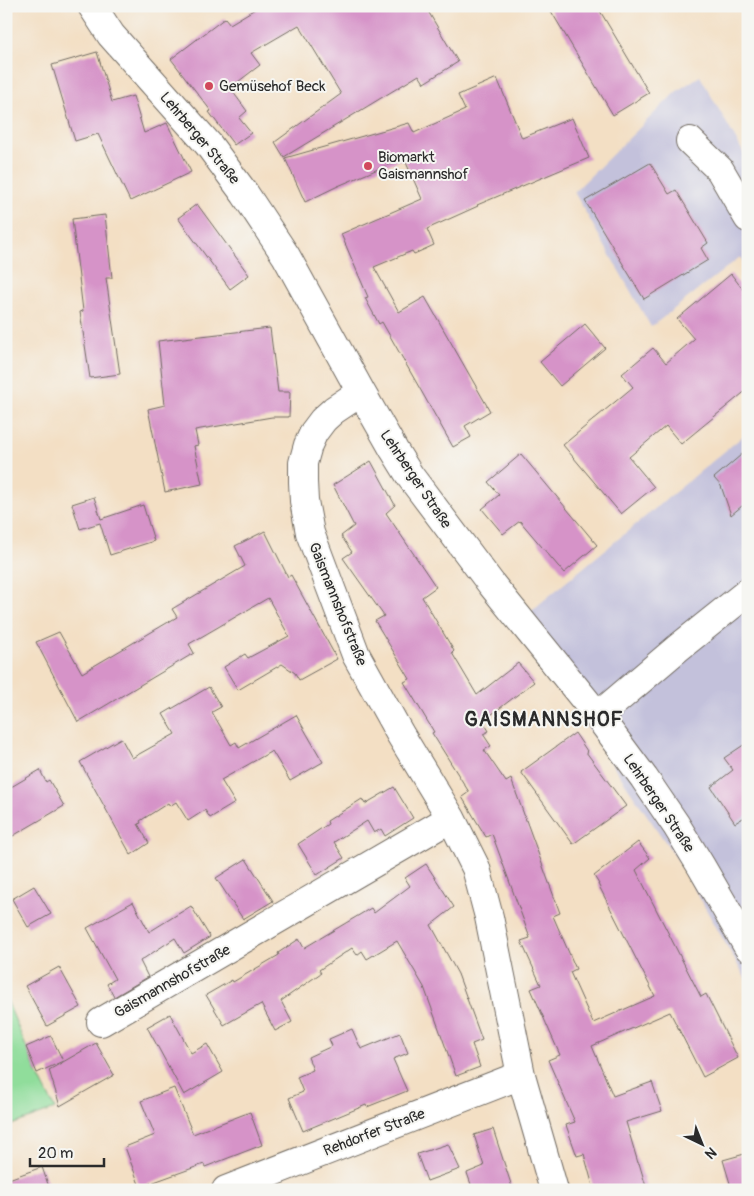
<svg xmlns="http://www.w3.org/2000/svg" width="754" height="1196" font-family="Pangolin,sans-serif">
<rect width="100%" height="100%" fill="#f6f6f2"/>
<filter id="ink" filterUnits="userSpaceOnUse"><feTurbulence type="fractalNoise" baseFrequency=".02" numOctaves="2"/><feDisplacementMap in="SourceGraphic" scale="10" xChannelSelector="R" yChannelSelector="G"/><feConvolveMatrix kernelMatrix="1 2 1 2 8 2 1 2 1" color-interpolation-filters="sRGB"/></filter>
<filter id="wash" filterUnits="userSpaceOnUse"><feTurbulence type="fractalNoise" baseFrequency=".0096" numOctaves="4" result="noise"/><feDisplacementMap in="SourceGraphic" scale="20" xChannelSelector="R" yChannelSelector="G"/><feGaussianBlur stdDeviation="1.12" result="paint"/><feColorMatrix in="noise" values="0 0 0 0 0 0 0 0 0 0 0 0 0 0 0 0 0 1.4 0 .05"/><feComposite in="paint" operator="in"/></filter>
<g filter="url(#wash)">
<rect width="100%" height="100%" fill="#f3dfc4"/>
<path fill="#c3c1db" d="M700,76L748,161V269L740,257L651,327L574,192L677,91Z
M748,432V983L679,862L588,729L527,615L543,601Z"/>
<path fill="#90dd9b" stroke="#5e8463" d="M6,998L37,1073L55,1109L6,1127Z"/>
<g id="blocks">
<path fill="#d693c8" d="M260,6H425L458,62L424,83L419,75L284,157L275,142L341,94L299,25L251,53L260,65L230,88L247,111L239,118L251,133L234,145L209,112L211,111L171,59L225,18L230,24Z
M548,6H597L649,93L613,115Z
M97,52L112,102L133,96L144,133L167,123L191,172L130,201L98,134L75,141L52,65Z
M497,78L522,138L572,118L589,158L477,205L478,206L427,229L434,245L414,254L412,251L374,267L399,312L425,297L490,411L465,426L471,437L453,447L382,322L379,324L365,298L368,297L341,234L422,199L404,158L338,186L305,202L285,158L409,123L414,133L465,110L458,95Z
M650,163L669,194L676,190L708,243L701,248L708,260L644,299L585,201Z
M197,204L249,275L230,289L178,218Z
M105,215L112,278H106L120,374L90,378L80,312L83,311L72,219Z
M731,274L748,296V389L681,444L666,426L629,457L654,487L621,514L563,445L633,387L622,374L653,348L666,363L694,339L677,319Z
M585,324L605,348L560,386L540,362Z
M270,328L278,392H290L289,417H272L195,430L198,445L194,446L202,484L165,492L148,409L165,405L158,341Z
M748,449V501L731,515L721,486L714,478Z
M521,454L597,545L564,573L520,521L503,534L482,509L499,495L488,482Z
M371,461L395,505L386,513L436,587L422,597L454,651L452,653L477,695L518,663L534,682L483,721L489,731L483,734L491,746L484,750L506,782L511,779L560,913L553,916L576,969L570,972L593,1023L655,996L598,884H599L594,876L638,842L650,858L636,870L701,997L706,994L738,1058L703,1077L670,1012L592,1046L613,1096L652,1082L662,1111L626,1122L638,1163H639L647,1190H594L584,1154L577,1156L566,1125L575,1122L548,1060L560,1055L531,989L541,985L521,941L530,938L492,834L486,837L462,797L469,792L432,733L434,732L404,682L410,679L375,621L384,616L343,558L352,552L341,536L354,526L333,485Z
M94,497L101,519L143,505L154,541L110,555L100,523L80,529L72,504Z
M265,531L288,577L291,575L337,659L299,680L295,673L282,664L238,690L224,667L245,654L248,658L289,636L268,598L189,644L194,653L78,722L36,642L59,632L82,673L177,617L172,609L245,566L235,546Z
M209,687L221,707L212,712L231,745L236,742L239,748L296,715L323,762L290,781L272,751L221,780L235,803L210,818L205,810L188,821L176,802L170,806L168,803L140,821L141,823L138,824L149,843L131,855L80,762L121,738L132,758L175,734L163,714Z
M575,733L587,751L586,752L626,806L573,844L521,772Z
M748,742V815L735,823L711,787L733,770L724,758Z
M40,770L46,782L49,780L64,806L6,840V790Z
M394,787L413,818L385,836L381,829L374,833L367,821L334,842L344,858L317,875L298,844L328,824L327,821L362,799L365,804Z
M246,859L273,901L243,919L216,878Z
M426,864L454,907L431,925L458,974L482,1040L472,1044L480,1067L456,1076L424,987L397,941L367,959L362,951L357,955L352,948L319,970L321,973L281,1001L292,1022L275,1031L261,1004L224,1025L206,995L232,980L233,982L279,955L278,953L299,939L304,948L371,908L374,913L410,886L405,878Z
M34,886L51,914L28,927L12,899Z
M133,902L149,932L191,906L210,937L184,953L175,938L140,961L148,977L114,997L107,984L115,979L87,928Z
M59,967L81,1007L47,1026L25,986Z
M170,1014L191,1053L207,1044L223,1072L184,1095L147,1027Z
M352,1029L361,1049L400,1033L408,1053L393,1059L407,1091L367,1107L366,1105L303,1131L289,1098L303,1092L297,1077L313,1070L308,1057L332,1046L329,1039Z
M51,1036L63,1061L37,1073L26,1047Z
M96,1043L114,1075L60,1106L49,1070Z
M174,1088L193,1134L250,1112L262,1145L205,1167L204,1164L140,1187L125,1147L155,1135L141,1101Z
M493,1129L513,1190H473L467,1173L484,1166L474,1135Z
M448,1144L460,1169L427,1181L417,1154Z
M748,1153V1190H732L723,1160Z
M42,1167L50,1190H6V1180Z"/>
</g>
</g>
<g filter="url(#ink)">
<use href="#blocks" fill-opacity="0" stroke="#716a61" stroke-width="1"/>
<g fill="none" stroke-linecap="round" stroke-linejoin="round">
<g stroke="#716a61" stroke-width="30">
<path id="minor" d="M92,6L111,35L208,144L245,194L286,256L361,392L394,450L410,476L492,585L598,716L644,778L676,825L701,866L748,947
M690,141L720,170L748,218
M361,392L334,410L323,420L314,432L308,445L303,463V482L304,501L310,533L356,655L400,734L451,818L476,868L489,917L521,1075L554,1190
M598,716L678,648L748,592
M101,1022L451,818
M226,1190L521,1075"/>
</g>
<use href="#minor" stroke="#fff" stroke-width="28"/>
</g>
</g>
<g fill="#d1495b" stroke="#f6f6f2" stroke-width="2">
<circle cx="209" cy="86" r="5"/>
<circle cx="368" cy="166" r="5"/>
</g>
<g text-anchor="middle" stroke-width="4" stroke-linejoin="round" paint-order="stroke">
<g font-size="15" fill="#2b2b2b" stroke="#f6f6f2" text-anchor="start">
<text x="219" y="91">Gemüsehof Beck</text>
<text x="378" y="162">Biomarkt<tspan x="378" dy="17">Gaismannshof</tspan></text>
</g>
<g font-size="15" fill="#2b2b2b" stroke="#f6f6f2">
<text transform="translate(200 138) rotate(50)" y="5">Lehrberger Straße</text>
<text transform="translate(416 479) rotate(56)" y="5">Lehrberger Straße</text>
<text transform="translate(338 604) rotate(68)" y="5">Gaismannshofstraße</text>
<text transform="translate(659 803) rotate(56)" y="5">Lehrberger Straße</text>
<text transform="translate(172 981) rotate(-30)" y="5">Gaismannshofstraße</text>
<text transform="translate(374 1132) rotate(-21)" y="5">Rehdorfer Straße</text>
</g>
<g font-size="20" font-weight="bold" letter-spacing="1" fill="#2b2b2b" stroke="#f6f6f2">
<text x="544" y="726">GAISMANNSHOF</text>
</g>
</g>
<rect width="754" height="1196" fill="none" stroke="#f6f6f2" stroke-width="25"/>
<g transform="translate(702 1144) rotate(137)" stroke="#f6f6f2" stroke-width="4" paint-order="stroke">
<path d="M0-4L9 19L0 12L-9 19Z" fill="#2b2b2b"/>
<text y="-8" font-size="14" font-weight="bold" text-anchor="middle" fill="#2b2b2b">N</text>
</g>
<path d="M30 1158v8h74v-8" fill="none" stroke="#2b2b2b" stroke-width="2.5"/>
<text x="38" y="1158" font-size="15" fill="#2b2b2b" stroke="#f6f6f2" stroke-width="4" paint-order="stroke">20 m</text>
</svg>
